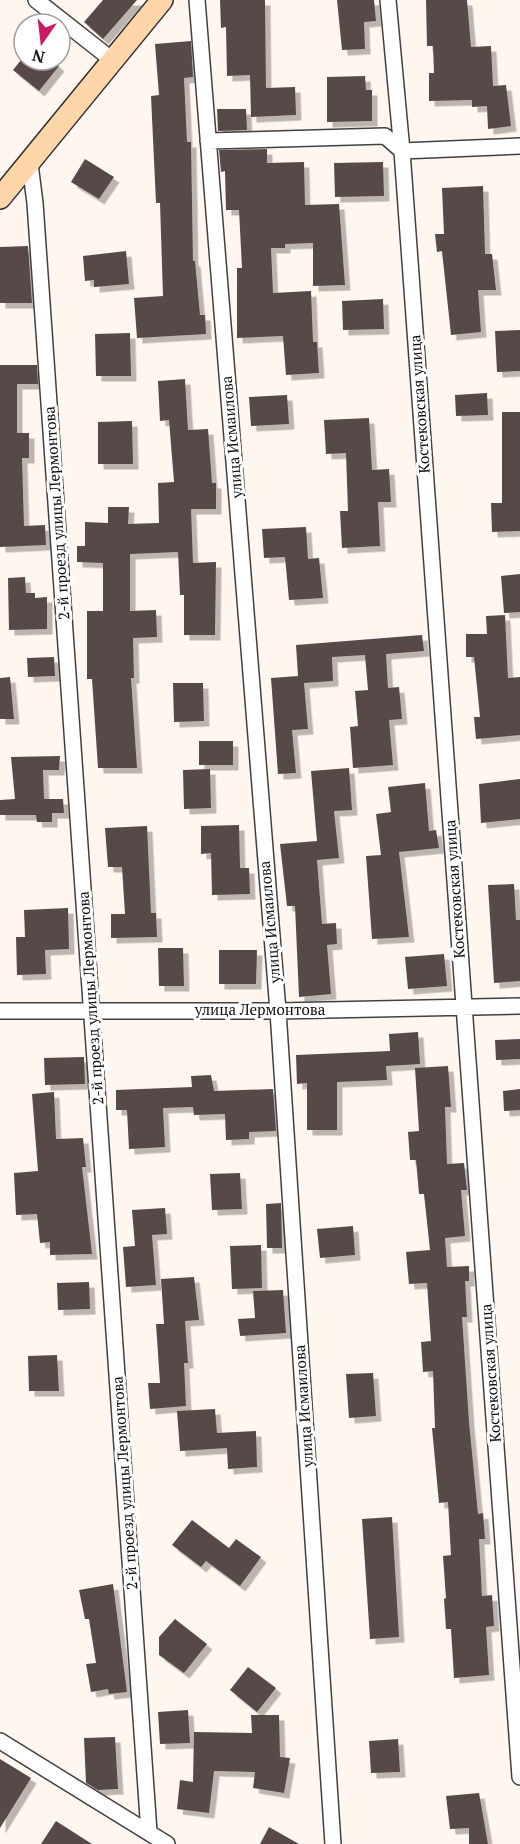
<svg xmlns="http://www.w3.org/2000/svg" width="520" height="1844" font-family="'PT Serif',serif">
<defs>
<filter id="shadow"><feDropShadow dx="5.5" dy="5.5" stdDeviation="0" flood-color="#0004"/></filter>
</defs>
<rect width="100%" height="100%" fill="#fff6ef"/>
<path fill="#584949" filter="url(#shadow)" d="M103,0H137L103,39L84,22Z
M220,0H265L266,88L295,87L296,115L251,117L250,75L227,76L226,27L221,28Z
M337,0H374L376,21L364,22L365,49L342,50Z
M426,0H467L471,47L491,46L493,86L506,85L511,126L488,129L487,106L472,107V100L429,101V73H434L433,46H427Z
M191,41L193,77L184,78L187,142H191L193,261H195L200,315H205L206,334L137,338L134,298L163,296L160,203H156L151,96L159,95L155,44Z
M21,60H52L59,66L39,91L13,70Z
M365,76L366,90H372V121L327,122V77Z
M217,109H246L247,130L218,131Z
M267,149V163L304,162L305,205L339,204L345,285L313,286V243L285,244V248H271L273,293L311,291L313,342H317L319,373L286,375L283,336L237,338V268H242L239,210H226L225,171L221,172L219,150Z
M85,159L114,177L99,199L71,182Z
M383,162L384,196L335,197L334,163Z
M483,186L485,254H492L496,290H478L481,332L451,335L442,251L437,252L435,234H444L442,188Z
M28,246L32,303H0V247Z
M126,251L129,284L94,287V280L85,281L83,256Z
M383,299L384,329L343,330L342,301Z
M520,330V371L497,372L495,331Z
M130,333L131,376H96L95,334Z
M0,365H37L38,384H17V433H29V458H22L24,526L45,525L46,545L0,547Z
M185,379L188,430L208,429L212,483H216V509H191L193,563L216,562L215,635H184V595H180L178,552L130,554V611L156,610L157,637L133,638L134,678H131L137,768H98L92,679H87V611H103V563L77,562V546H85V522L108,523V507H129L128,524L159,523L158,483L174,482L169,420L160,421L158,381Z
M487,393L488,415L456,416L455,395Z
M287,395L289,424L251,426L249,397Z
M502,412H520V531L492,532L491,503H502Z
M369,418L372,470L389,469L391,502H378L380,546L342,548L340,511H348L346,453L326,454L324,420Z
M132,421L133,464H98V422Z
M306,527L308,559L319,558L323,598L289,600L285,557L264,558L262,529Z
M520,574V612L504,613L501,576Z
M25,577L26,593H35V598L47,597V629L9,630L8,578Z
M505,615L508,678L520,677V735L476,739L474,717H480L474,657H466V634H487L486,616Z
M422,635L424,651L386,654L388,688L399,687L402,719L389,720L393,765L353,768L350,727L358,726L355,691L368,690L365,655L332,657L333,681L304,683L308,729L292,730L296,773L278,774L271,678L298,676L296,645Z
M54,657L55,676L28,677L27,658Z
M10,677L14,719H0V678Z
M173,683H203L204,721L174,722Z
M199,741H233V765H199Z
M60,756L59,770H43L44,799H63L64,813H52V822H37L36,815H0V800L15,799L11,757Z
M349,768L352,810L334,811L339,858L317,860L322,924L336,923L337,944L327,945L331,994L299,997L295,906H287L280,844L317,841L311,771Z
M210,769L211,808L184,809L183,770Z
M520,779V819L481,823L479,784Z
M425,783L429,831L436,830L439,848L399,852L409,937L372,939L366,856L381,855L376,814L391,812L388,787Z
M239,825L240,868H249L250,894L212,895L211,853L201,854V826Z
M147,826L151,913H156L157,937L111,938V914H125L122,867H108L105,828Z
M514,884L516,920H520V981L494,983L488,885Z
M68,908L69,949L45,950L46,974L17,975L16,937H25L24,910Z
M158,948H183L184,986H159Z
M219,950H257L256,984H219Z
M444,954L447,986L408,989L405,957Z
M418,1032L420,1064L386,1066L387,1080L337,1082V1130H307V1083L297,1084L296,1055L390,1051L389,1034Z
M520,1039V1059L496,1060L495,1040Z
M84,1057L85,1084L45,1085L44,1058Z
M448,1066L451,1107H445L447,1164L464,1163L467,1190H461L465,1236L445,1238L447,1267L469,1266V1281H465L467,1317H462L469,1422L478,1514L483,1513L485,1539H479L482,1596L492,1595L494,1626L486,1627L489,1675L454,1678L451,1629H446L444,1599L446,1598L443,1556L451,1555L448,1502L439,1503L432,1428H435L433,1371L423,1372L421,1342L431,1341L427,1283L409,1284L406,1252L430,1250L424,1194H419L416,1160H410L408,1132L419,1131L415,1068Z
M211,1075L214,1091L273,1089L276,1131L249,1132V1139L226,1140L225,1114L194,1115L193,1107L163,1108L165,1147L129,1149L127,1110H116V1090L192,1087L191,1076Z
M520,1089V1110L504,1111L503,1091Z
M54,1092L56,1139L83,1138L86,1167H82L92,1254L50,1255V1242L40,1243L37,1214L16,1215L14,1173L38,1171L32,1094Z
M240,1173L242,1209L212,1210L210,1174Z
M281,1203L282,1248H267L266,1204Z
M165,1208L167,1234L152,1235L156,1285L126,1287L123,1247L135,1246L132,1210Z
M353,1226L355,1255L320,1258L317,1229Z
M261,1245L262,1288L232,1289L230,1246Z
M194,1277L199,1320L185,1321L188,1363H184L186,1406L150,1409L148,1383H160L156,1324H164L161,1279Z
M89,1282L90,1309L58,1310L57,1283Z
M283,1290L286,1333L240,1336L238,1319L255,1318L253,1291Z
M57,1355L59,1391H29L28,1356Z
M373,1373L376,1416L349,1418L346,1374Z
M215,1409L217,1433L256,1431L257,1467L228,1469L227,1448L180,1451L177,1411Z
M392,1517L399,1637L370,1639L362,1519Z
M192,1520L229,1548L236,1539L261,1557L240,1586L206,1561L201,1567L172,1545Z
M113,1584L127,1692L109,1694L108,1689L91,1692L86,1664L96,1663L89,1619H85L79,1590Z
M175,1619L207,1644L184,1673L159,1655V1637Z
M248,1667L276,1688L257,1712L230,1690Z
M188,1710L190,1743L160,1744L158,1712Z
M251,1715H279L280,1757L290,1758L284,1793L253,1788L255,1772L214,1771L209,1813L177,1809L180,1780L193,1782L194,1732L252,1733Z
M115,1737L118,1789L98,1790L86,1783L84,1738Z
M398,1739L400,1772L371,1773L369,1741Z
M0,1759L31,1778L0,1828Z
M479,1793L488,1844H469V1828L450,1829L446,1796Z
M56,1821L92,1844H41Z
M269,1827L299,1844H260Z"/>
<g fill="none" stroke-linecap="round" stroke-linejoin="round">
<g stroke="#414141" stroke-width="18">
<path id="street" d="M36,0L111,59
M197,0L278,1011L333,1844
M388,0L402,151L520,1777
M208,141L385,136L402,151L520,146
M30,164L35,203L149,1832
M0,1011H278L520,1006
M0,1741L167,1844"/>
</g>
<g stroke="#303030" stroke-width="24">
<path id="secondary" d="M0,198L162,0"/>
</g>
<use href="#street" stroke="#fff" stroke-width="15"/>
<use href="#secondary" stroke="#ffd5aa" stroke-width="21"/>
</g>
<g text-anchor="middle" stroke-width="6" stroke-linejoin="round" paint-order="stroke">
<g font-size="15" fill="#0e0e0e" stroke="#fff">
<text transform="translate(420 404) rotate(-94)" y="5">Костековская улица</text>
<text transform="translate(232 437) rotate(-95)" y="5">улица Исмаилова</text>
<text transform="translate(57 513) rotate(-94)" y="5">2-й проезд улицы Лермонтова</text>
<text transform="translate(455 889) rotate(-94)" y="5">Костековская улица</text>
<text transform="translate(270 922) rotate(-95)" y="5">улица Исмаилова</text>
<text transform="translate(91 998) rotate(-94)" y="5">2-й проезд улицы Лермонтова</text>
<text x="260" y="1015">улица Лермонтова</text>
<text transform="translate(491 1373) rotate(-94)" y="5">Костековская улица</text>
<text transform="translate(304 1406) rotate(-94)" y="5">улица Исмаилова</text>
<text transform="translate(125 1483) rotate(-94)" y="5">2-й проезд улицы Лермонтова</text>
</g>
</g>
<g transform="translate(42 42) rotate(194)"><circle r="28" fill="#ffffff" stroke="#9f9f9f" stroke-width="1.5"/>
<path d="M0-4.5L10 22L0 15L-10 22Z" fill="#cb1965"/>
<text y="-9" font-size="16" font-weight="bold" text-anchor="middle" fill="#0e0e0e">N</text>
</g>
</svg>
